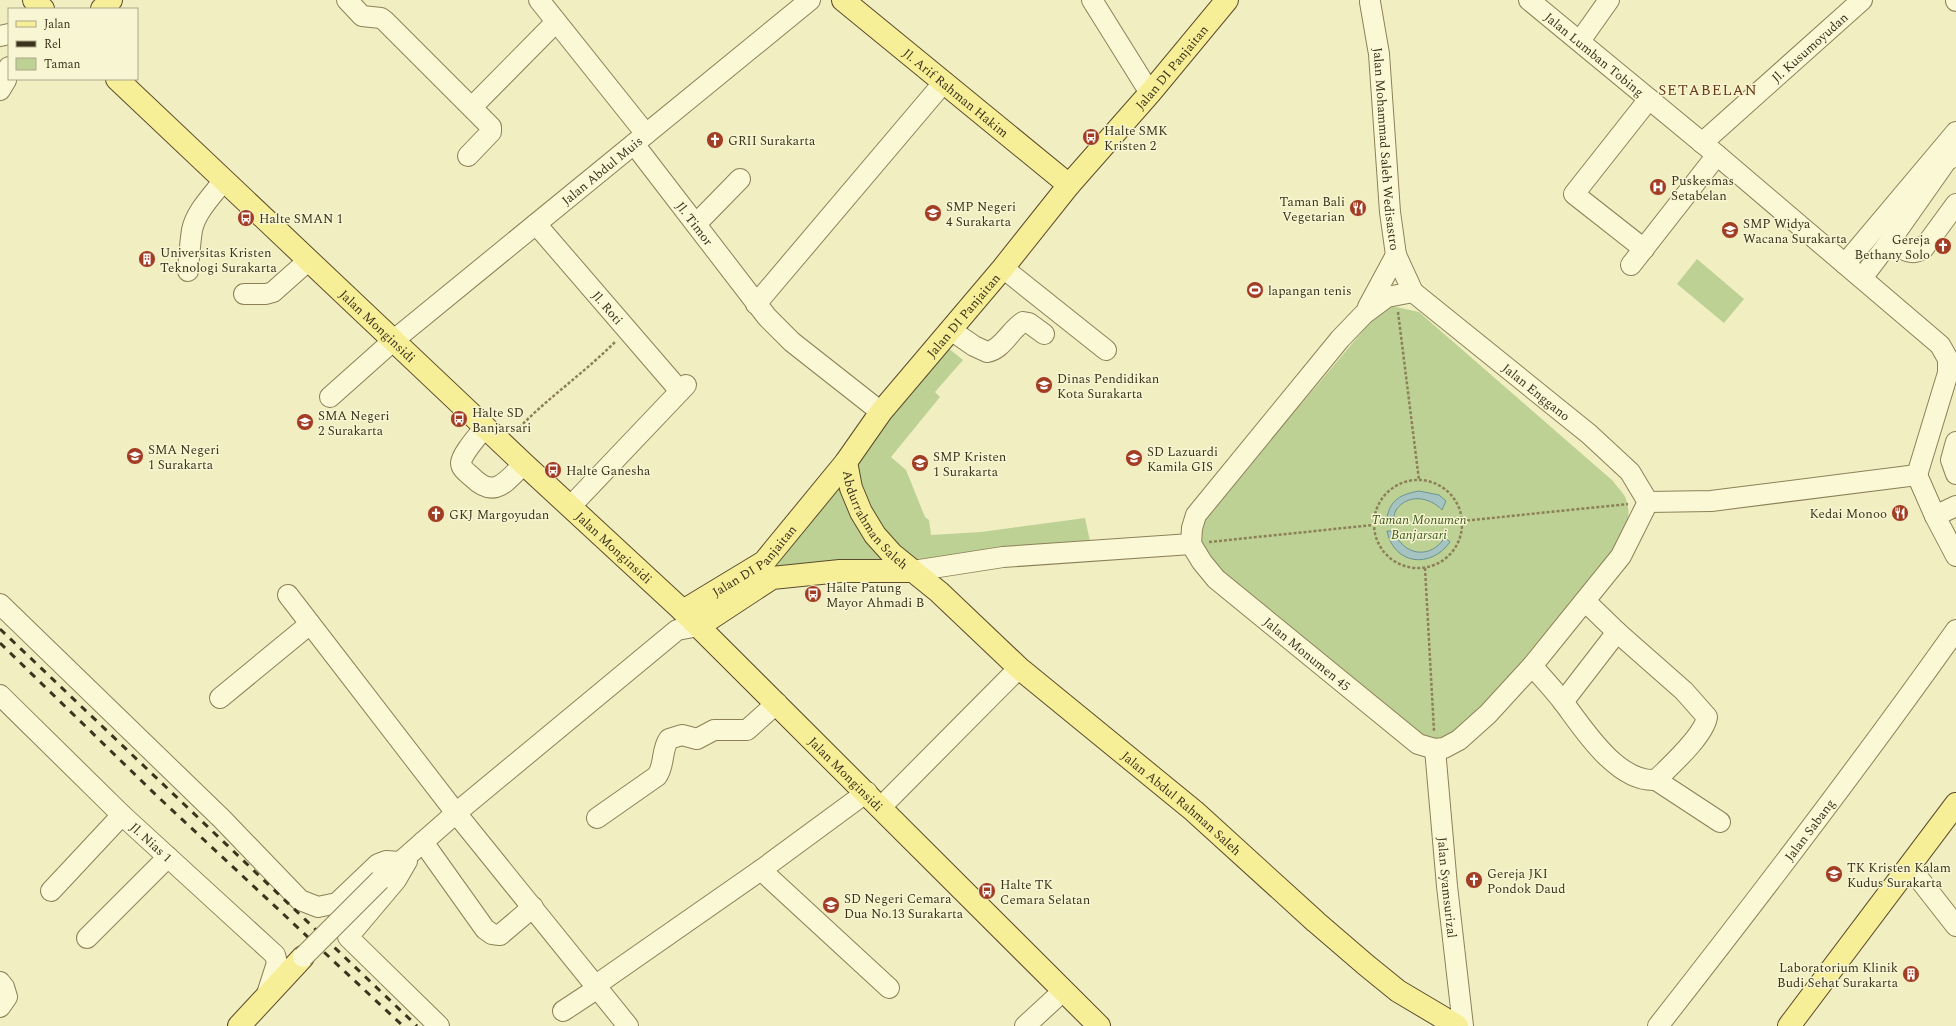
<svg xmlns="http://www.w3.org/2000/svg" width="1956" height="1026" font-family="Spectral,serif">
<rect width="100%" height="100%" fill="#f1eec2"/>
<path fill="#bdd195" d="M1697,259L1744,299L1724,323L1677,284Z
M1392,306L1419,312L1613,481C1617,487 1624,493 1626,499C1633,518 1624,537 1616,554L1457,735L1444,741L1429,740L1213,566C1200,547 1198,540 1205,518L1378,313Z
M943,344L963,360L935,392L940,397L891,457L906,470L925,517L929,520L931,535L981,532L1085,518L1091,546L915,566L869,511L852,461Z
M844,470L907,569L767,573Z"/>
<path fill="#a5c4c1" stroke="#6b9392" d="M1419,491L1439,495L1446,501L1442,510C1430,497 1408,493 1396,510C1394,514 1393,520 1393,525H1386C1388,502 1397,495 1419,491Z
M1387,531H1394C1403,556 1431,560 1445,537L1450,542C1431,569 1394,565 1387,531Z"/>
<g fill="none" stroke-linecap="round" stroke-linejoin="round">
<g stroke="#8d8058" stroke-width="22">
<g id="minor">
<path d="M347,0L362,16L381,18L385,21L491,127V132L468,156"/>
<path d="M539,0L646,134"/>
<path d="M1092,0L1150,93"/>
<path id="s1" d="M1529,0L1717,155L1940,345L1948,359V373L1917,475"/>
<path d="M1956,0V1"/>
<path id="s2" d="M1370,2L1379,54L1390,212L1396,255L1413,292L1589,434L1630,472L1648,502"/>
<path d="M0,36L9,34"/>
<path d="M1580,41L1609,0"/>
<path d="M0,90L6,80L9,67"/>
<path d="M472,107L556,22"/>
<path id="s3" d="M1702,143L1862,0"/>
<path id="s4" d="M634,144L767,317L792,342L881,412"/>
<path id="s5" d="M536,224L680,391"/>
<path d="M696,224L740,179"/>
<path d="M1890,241L1947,160L1956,156"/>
<path d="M1644,249L1574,194L1649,99"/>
<path d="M1845,264L1956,132"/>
<path d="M1631,265L1717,155"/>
<path d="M1003,268L1106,350"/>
<path d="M188,271C189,258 190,243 192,230C196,211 213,195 224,180"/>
<path d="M1862,278L1890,241C1901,248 1910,257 1923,249L1956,204"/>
<path d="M244,294H266L273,292L309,260"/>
<path d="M756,304L944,82"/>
<path d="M1368,307L1396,255"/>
<path d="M951,330L974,346L987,352C1002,350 1010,330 1023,322L1029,323L1044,334"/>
<path id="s6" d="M330,397L394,340L810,0"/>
<path d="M485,427C479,435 462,453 461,463C461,469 468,473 472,477C495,500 506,481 524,464"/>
<path d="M1956,442L1951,460L1956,474"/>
<path d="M1917,475L1935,516L1956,556"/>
<path d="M1648,502L1711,501L1917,475"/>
<path d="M570,507L686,385"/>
<path d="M1935,516L1956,506"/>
<path id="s7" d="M1191,544L1202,562L1216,579L1418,744L1435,749L1444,748L1459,740L1488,714L1532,666L1621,556L1648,502"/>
<path d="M1191,544L1192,528L1196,515L1340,339L1364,314L1387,297L1413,292"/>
<path d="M913,571L1003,557L1191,544"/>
<path d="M288,595L456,813L628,1026"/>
<path d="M1585,601L1617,632L1684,691L1707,717C1704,736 1670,766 1656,780"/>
<path d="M0,604L222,819L300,900L318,907L337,903L378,864L386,861L400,862"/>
<path d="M1532,666C1543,678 1554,690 1564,703C1584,730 1618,783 1656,780L1720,822"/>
<path id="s8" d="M0,695L122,815L275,955L277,963L266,997"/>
<path d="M220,698L310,624"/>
<path d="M1563,702L1617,632"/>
<path id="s9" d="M1435,749L1447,886L1463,1026"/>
<path d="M881,807L1019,668"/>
<path d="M597,818L657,776C665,765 661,750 669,739L682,735L697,739L714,730H747L777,703"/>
<path d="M423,842L485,929L492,934L500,935L533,907"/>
<path d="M407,861L396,880L348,937L439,1026"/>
<path d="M1909,866L1956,926"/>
<path d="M761,870L889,988"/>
<path d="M390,871L456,813L677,630L699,626"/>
<path d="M51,891L122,815"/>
<path d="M87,938L168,857"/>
<path d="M0,982L4,987L7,997L0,1007"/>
<path d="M596,985L761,870L867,792"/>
<path d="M563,1011L598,988"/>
<path d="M1025,1026L1063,991"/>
<path id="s10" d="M1658,1026C1760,896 1860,765 1956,630"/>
</g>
</g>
<g stroke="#5a4c2c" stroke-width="24">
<g id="major">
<path d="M34,0L43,9"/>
<path id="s11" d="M843,0L1069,185"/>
<path d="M102,9L111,0"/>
<path id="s12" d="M117,79L524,464L683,611L1099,1026"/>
<path id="s13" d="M846,462L851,488L861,512L875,535L892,554L939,592L1019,668L1194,811L1316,922L1366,965L1398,991L1457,1026"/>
<path id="s14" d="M683,611L764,562L846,462L881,412L1003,268L1069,185L1150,93L1227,0"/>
<path d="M699,626L772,578L840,571H913"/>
<path d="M239,1026L303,957"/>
<path d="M1789,1026L1956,804"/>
</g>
</g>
<path stroke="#8d8058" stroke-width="2.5" stroke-dasharray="3 2" stroke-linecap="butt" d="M1398,312L1419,480
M516,431C546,399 583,374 615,342
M1374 524a44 44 0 1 1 88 0a44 44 0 1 1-88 0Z
M1462,521L1628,504
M1209,542L1373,525
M1425,568L1434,731"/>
<use href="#minor" stroke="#fbf8d6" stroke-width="20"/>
<use href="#major" stroke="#f7ef97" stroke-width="22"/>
<path stroke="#3c331d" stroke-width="3" stroke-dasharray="7 7" stroke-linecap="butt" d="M0,629L417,1026
M0,643L156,795L403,1026"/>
<g stroke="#8d8058" stroke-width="22" stroke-linecap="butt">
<path id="minor-bridge" d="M303,957L380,880"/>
</g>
<use href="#minor-bridge" stroke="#fbf8d6" stroke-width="20"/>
</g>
<defs>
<g id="bus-disc" transform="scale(0.9)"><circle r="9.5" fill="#a13d23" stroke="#f8f6d2"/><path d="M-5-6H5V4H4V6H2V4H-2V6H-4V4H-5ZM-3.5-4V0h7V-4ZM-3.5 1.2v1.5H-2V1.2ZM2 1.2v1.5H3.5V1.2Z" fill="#fff"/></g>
<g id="church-disc" transform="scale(0.9)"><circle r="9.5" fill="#a13d23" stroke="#f8f6d2"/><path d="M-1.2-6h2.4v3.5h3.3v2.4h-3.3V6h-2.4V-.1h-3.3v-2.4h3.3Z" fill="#fff"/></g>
<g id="hospital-disc" transform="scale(0.9)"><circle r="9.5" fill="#a13d23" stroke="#f8f6d2"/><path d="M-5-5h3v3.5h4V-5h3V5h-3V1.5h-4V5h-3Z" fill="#fff"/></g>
<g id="restaurant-disc" transform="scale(0.9)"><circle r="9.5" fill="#a13d23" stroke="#f8f6d2"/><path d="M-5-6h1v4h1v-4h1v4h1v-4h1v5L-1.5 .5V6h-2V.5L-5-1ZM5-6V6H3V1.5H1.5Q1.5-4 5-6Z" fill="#fff"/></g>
<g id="school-disc" transform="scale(0.9)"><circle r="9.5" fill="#a13d23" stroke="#f8f6d2"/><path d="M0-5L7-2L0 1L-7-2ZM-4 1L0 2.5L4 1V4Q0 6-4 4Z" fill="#fff"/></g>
<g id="building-disc" transform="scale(0.9)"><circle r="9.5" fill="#a13d23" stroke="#f8f6d2"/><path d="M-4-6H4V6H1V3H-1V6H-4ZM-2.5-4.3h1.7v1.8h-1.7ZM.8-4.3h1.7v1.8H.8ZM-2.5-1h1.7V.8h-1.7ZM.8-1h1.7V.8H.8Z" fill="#fff"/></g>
<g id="stadium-disc" transform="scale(0.9)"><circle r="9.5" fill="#a13d23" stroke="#f8f6d2"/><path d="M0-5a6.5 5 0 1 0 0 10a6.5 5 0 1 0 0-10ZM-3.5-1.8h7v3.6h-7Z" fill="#fff"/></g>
</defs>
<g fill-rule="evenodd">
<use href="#bus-disc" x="1091" y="137"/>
<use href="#church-disc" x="715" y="140"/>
<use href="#hospital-disc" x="1658" y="187"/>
<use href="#restaurant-disc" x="1358" y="208"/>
<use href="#school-disc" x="933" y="213"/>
<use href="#bus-disc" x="246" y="218"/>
<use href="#school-disc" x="1730" y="230"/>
<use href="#church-disc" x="1943" y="246"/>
<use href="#building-disc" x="147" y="259"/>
<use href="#stadium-disc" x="1255" y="290"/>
<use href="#school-disc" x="1044" y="385"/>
<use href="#bus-disc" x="459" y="419"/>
<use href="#school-disc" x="305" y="422"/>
<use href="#school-disc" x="135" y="456"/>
<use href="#school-disc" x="1134" y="458"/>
<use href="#school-disc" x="920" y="463"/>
<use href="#bus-disc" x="553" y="470"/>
<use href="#restaurant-disc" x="1900" y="513"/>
<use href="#church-disc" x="436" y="514"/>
<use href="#bus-disc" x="813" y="594"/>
<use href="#school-disc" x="1834" y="874"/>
<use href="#church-disc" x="1474" y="880"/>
<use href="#bus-disc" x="987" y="891"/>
<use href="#school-disc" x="831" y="905"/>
<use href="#building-disc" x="1911" y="974"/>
</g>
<g text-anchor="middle" stroke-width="3" stroke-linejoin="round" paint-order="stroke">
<g font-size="13" fill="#3c331d" stroke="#f8f6d2">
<text dy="5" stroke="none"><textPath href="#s3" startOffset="144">Jl. Kusumoyudan</textPath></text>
<text dy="5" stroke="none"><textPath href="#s1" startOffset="85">Jalan Lumban Tobing</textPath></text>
<text dy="5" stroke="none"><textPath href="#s14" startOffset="736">Jalan DI Panjaitan</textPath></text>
<text dy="5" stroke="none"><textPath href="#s11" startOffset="146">Jl. Arif Rahman Hakim</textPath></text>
<text dy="5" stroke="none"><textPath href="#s2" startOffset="148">Jalan Mohammad Saleh Wedisastro</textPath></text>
<text dy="5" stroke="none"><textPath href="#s6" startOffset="354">Jalan Abdul Muis</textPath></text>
<text dy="5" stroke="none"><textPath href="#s4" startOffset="100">Jl. Timor</textPath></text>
<text dy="5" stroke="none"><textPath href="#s5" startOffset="110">Jl. Roti</textPath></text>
<text dy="5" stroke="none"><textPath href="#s14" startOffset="412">Jalan DI Panjaitan</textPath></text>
<text dy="5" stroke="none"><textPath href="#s12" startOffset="359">Jalan Monginsidi</textPath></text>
<text dy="5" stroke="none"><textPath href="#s2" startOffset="454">Jalan Enggano</textPath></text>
<text dy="5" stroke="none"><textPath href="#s13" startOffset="66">Abdurrahman Saleh</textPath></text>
<text dy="5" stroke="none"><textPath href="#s12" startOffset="683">Jalan Monginsidi</textPath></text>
<text dy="5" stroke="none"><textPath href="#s14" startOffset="88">Jalan DI Panjaitan</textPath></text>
<text dy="5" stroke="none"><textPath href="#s7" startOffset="161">Jalan Monumen 45</textPath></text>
<text dy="5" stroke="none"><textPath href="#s12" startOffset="1007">Jalan Monginsidi</textPath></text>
<text dy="5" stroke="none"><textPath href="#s13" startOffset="487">Jalan Abdul Rahman Saleh</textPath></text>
<text dy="5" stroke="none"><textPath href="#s10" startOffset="248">Jalan Sabang</textPath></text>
<text dy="5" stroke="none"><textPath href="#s8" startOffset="211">Jl. Nias 1</textPath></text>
<text dy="5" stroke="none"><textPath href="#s9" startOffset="139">Jalan Syamsurizal</textPath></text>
</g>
<g font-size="13" fill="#3c331d" stroke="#f8f6d2" text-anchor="start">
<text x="1104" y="135">Halte SMK<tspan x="1104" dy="15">Kristen 2</tspan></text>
<text x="728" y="145">GRII Surakarta</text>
<text x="1671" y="185">Puskesmas<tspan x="1671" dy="15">Setabelan</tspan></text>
<text x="1345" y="206" text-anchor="end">Taman Bali<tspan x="1345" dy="15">Vegetarian</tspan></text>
<text x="946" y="211">SMP Negeri<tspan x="946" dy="15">4 Surakarta</tspan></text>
<text x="259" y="223">Halte SMAN 1</text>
<text x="1743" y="228">SMP Widya<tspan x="1743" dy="15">Wacana Surakarta</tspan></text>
<text x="1930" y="244" text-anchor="end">Gereja<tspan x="1930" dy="15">Bethany Solo</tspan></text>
<text x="160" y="257">Universitas Kristen<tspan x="160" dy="15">Teknologi Surakarta</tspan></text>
<text x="1268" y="295">lapangan tenis</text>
<text x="1057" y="383">Dinas Pendidikan<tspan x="1057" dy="15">Kota Surakarta</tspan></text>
<text x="472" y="417">Halte SD<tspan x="472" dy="15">Banjarsari</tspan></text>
<text x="318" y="420">SMA Negeri<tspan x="318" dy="15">2 Surakarta</tspan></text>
<text x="148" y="454">SMA Negeri<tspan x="148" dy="15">1 Surakarta</tspan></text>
<text x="1147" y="456">SD Lazuardi<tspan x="1147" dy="15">Kamila GIS</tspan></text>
<text x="933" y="461">SMP Kristen<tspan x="933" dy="15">1 Surakarta</tspan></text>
<text x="566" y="475">Halte Ganesha</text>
<text x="1887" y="518" text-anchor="end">Kedai Monoo</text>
<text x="449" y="519">GKJ Margoyudan</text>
<text x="826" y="592">Halte Patung<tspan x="826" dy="15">Mayor Ahmadi B</tspan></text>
<text x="1847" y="872">TK Kristen Kalam<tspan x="1847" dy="15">Kudus Surakarta</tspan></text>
<text x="1487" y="878">Gereja JKI<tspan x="1487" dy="15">Pondok Daud</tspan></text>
<text x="1000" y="889">Halte TK<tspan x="1000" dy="15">Cemara Selatan</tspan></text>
<text x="844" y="903">SD Negeri Cemara<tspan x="844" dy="15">Dua No.13 Surakarta</tspan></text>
<text x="1898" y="972" text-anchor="end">Laboratorium Klinik<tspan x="1898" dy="15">Budi Sehat Surakarta</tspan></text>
</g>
<g font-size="13" font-style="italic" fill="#3f5a22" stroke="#f8f6d2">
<text x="1419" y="524">Taman Monumen<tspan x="1419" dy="15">Banjarsari</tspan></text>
</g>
<g font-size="15" letter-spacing="1" fill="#6c3c19" stroke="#f8f6d2">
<text x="1708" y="95">SETABELAN</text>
</g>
</g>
<rect x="8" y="8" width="130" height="72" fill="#f8f6d2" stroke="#ada88a"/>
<rect x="16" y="21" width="20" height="6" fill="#f7ef97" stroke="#ada88a"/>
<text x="44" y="28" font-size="12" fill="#3c331d">Jalan</text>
<rect x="16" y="41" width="20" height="6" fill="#3c331d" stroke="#ada88a"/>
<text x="44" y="48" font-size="12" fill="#3c331d">Rel</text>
<rect x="16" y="58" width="20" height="12" fill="#bdd195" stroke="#ada88a"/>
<text x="44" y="68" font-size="12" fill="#3c331d">Taman</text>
</svg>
